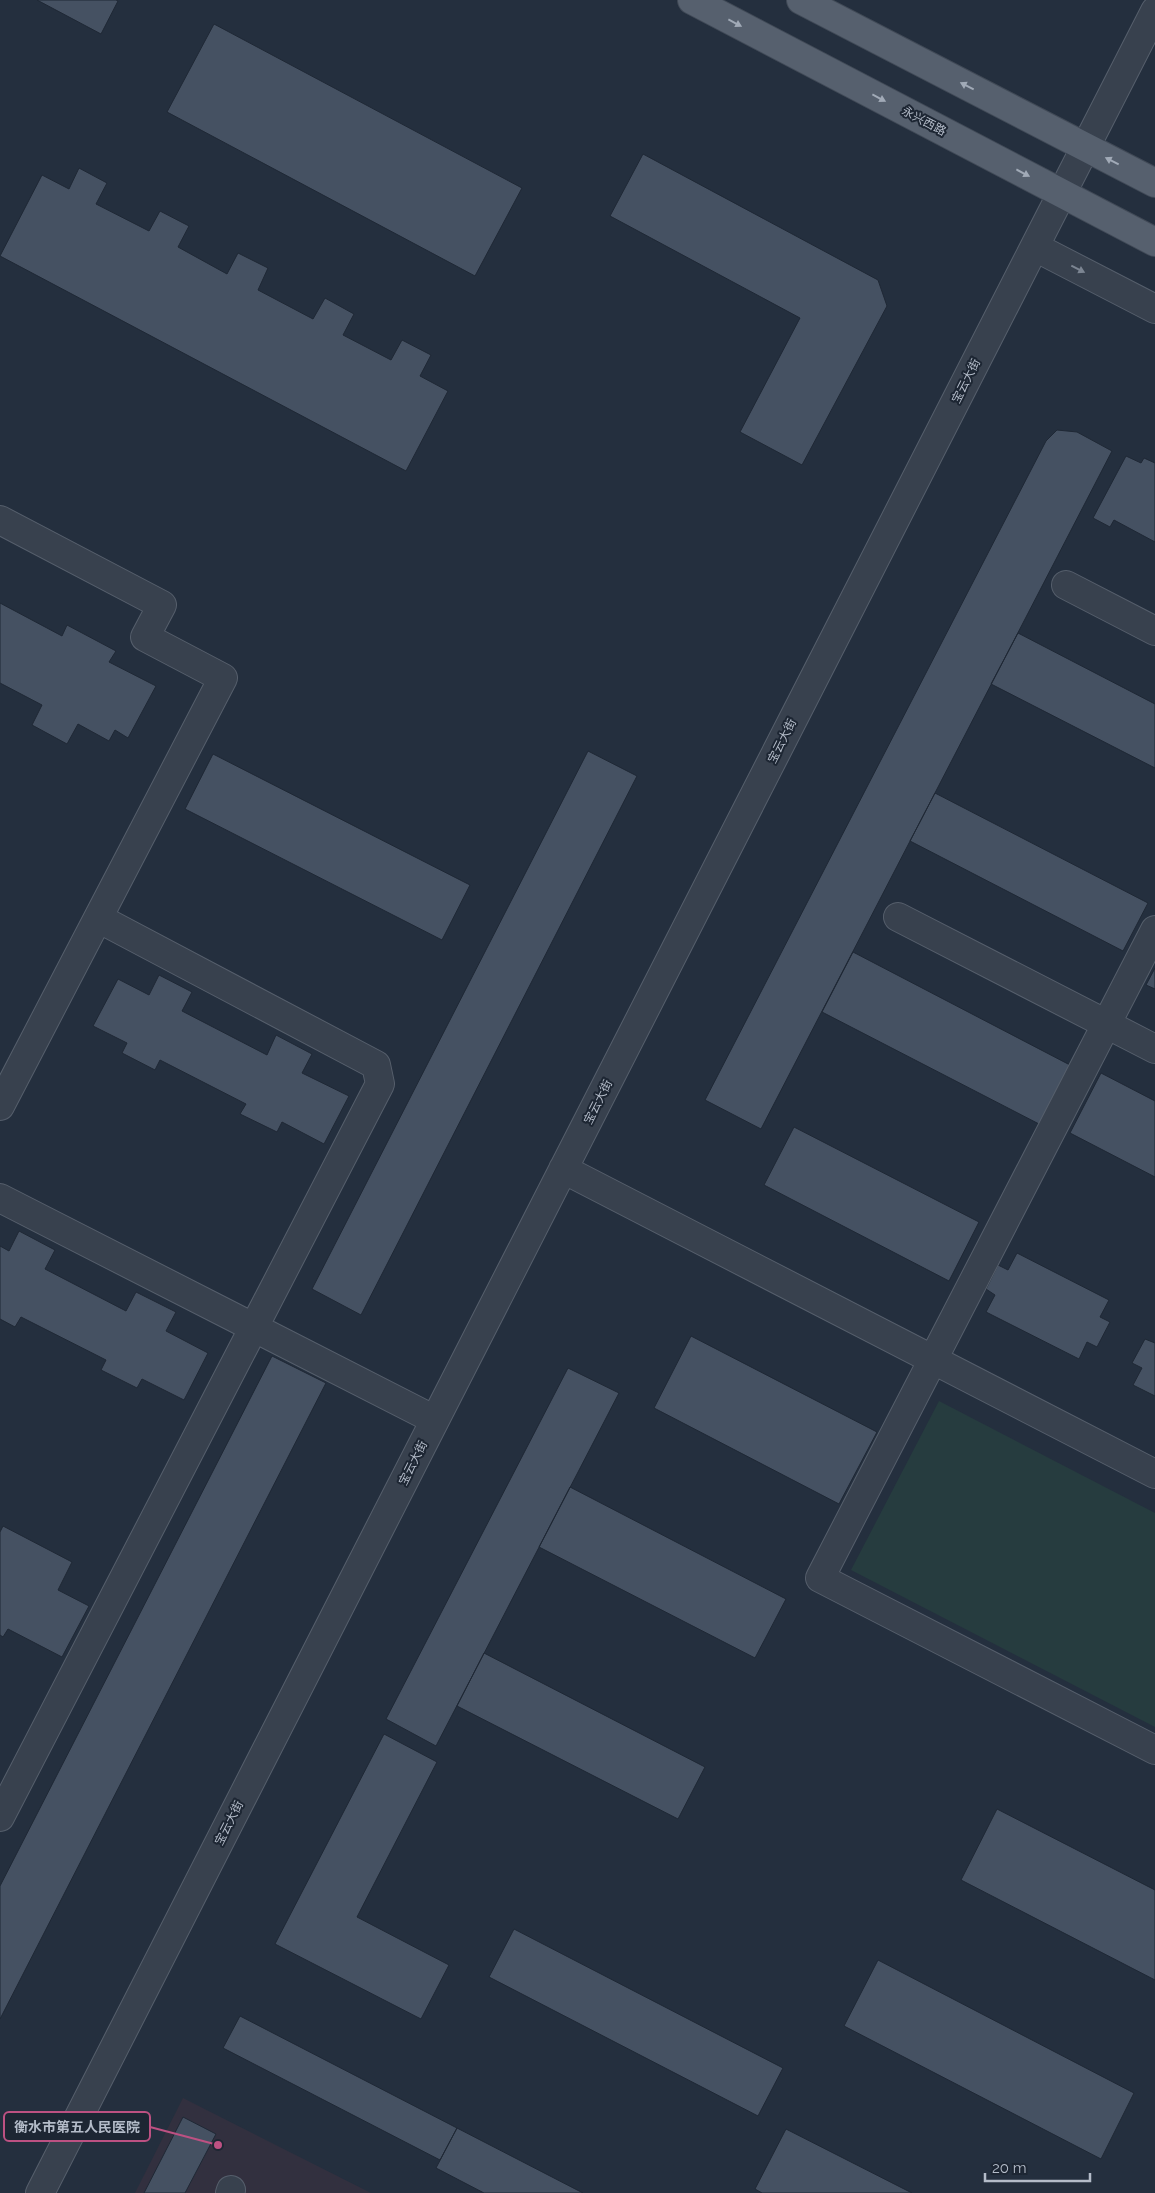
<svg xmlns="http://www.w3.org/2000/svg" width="1155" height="2193" font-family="Raleway,'Noto Sans SC',sans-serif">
<rect width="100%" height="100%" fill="#242f3e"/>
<path fill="#32303f" d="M183,2098L371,2193H135Z"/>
<path fill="#263c3f" d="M939,1401L1155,1513V1727L851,1570Z"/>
<path fill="#455162" stroke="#1f2835" d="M37,0H116L118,1L101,34Z
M214,24L522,188L475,276L167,112Z
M643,154L878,280L887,306L802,465L740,432L800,318L610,216Z
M79,168L107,183L96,204L149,231L160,211L189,226L178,247L227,274L238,253L268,268L258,290L313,319L325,298L354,314L343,335L391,360L402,340L431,355L420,376L448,391L406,471L0,256L42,175L69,189Z
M1057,430L1077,432L1112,451L761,1129L705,1100L1046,441Z
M1126,456L1141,463L1144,458L1155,463V542L1114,520L1110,527L1093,518Z
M0,603L62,636L67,625L116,651L109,662L156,686L128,738L115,730L109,741L78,724L67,744L32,725L42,705L0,683Z
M1018,633L1155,704V768L991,684Z
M588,751L637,776L361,1315L312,1289Z
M213,754L470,885L442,940L185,809Z
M935,793L1148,903L1123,951L910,841Z
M853,952L1070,1065L1039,1124L822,1012Z
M1155,968V989L1146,985Z
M159,975L192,992L182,1011L267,1055L276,1035L312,1054L302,1073L349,1096L324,1144L282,1122L277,1132L240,1114L246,1104L160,1060L155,1070L122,1053L127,1043L93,1026L118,979L149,995Z
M1101,1073L1155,1101V1177L1070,1133Z
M794,1127L979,1222L949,1281L764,1185Z
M19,1231L55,1250L45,1269L126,1311L136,1292L176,1312L166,1331L208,1353L184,1400L142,1379L137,1388L101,1370L106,1360L21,1317L15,1327L0,1319V1246L9,1251Z
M1017,1253L1109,1300L1100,1317L1110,1322L1097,1347L1087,1342L1079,1359L986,1312L995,1295L986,1289L998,1265L1008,1270Z
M691,1336L877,1432L839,1504L654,1408Z
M1145,1339L1155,1343V1396L1133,1385L1142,1368L1132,1363Z
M272,1356L326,1383L0,2019V1886Z
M568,1368L619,1393L436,1746L386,1719Z
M570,1487L786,1599L755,1658L539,1547Z
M3,1526L72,1562L58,1590L89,1606L62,1657L8,1629L3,1637L0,1635V1532Z
M484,1653L705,1767L678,1819L457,1706Z
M384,1734L437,1762L357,1917L449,1965L421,2019L275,1944Z
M997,1809L1155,1890V1980L961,1880Z
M514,1929L783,2068L758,2116L489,1977Z
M878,1960L1134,2093L1101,2159L844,2026Z
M240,2016L457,2128L440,2160L223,2048Z
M183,2117L216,2134L185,2193H144Z
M457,2128L583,2193H484L436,2168Z
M786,2129L912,2193H762L755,2189Z"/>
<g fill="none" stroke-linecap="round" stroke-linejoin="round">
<g stroke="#565f6c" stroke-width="30">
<path id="minor" d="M1035,247L1155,309
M0,520L162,605L145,637L223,678L0,1106
M1066,585L1155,631
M898,917L1155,1049
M1155,930L820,1578L1155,1750
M563,1169L1155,1474
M0,1198L435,1420
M0,1817L380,1084L376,1065L98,918
M40,2193L1155,11
M230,2193L231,2190"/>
</g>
<g stroke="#414a57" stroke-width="30">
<path id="major" d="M692,0L1155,242
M801,0L1155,183"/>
</g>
<use href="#minor" stroke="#38414e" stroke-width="28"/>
<use href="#major" stroke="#56606e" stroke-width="28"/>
</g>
<defs><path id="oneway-solid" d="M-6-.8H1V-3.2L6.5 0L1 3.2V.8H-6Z" transform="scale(1.25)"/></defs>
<g fill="#a1aab7">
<use href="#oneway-solid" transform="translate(735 23) rotate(28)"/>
<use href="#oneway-solid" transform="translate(967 86) rotate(-153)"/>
<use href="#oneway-solid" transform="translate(879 98) rotate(28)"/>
<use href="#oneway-solid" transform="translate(1112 161) rotate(-153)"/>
<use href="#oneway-solid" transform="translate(1023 173) rotate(28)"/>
</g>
<use fill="#7c8592" href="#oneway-solid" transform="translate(1078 269) rotate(27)"/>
<g text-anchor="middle" stroke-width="4" stroke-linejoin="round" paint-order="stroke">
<g font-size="12" fill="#b4bcc9" stroke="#1d2633">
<text transform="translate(924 121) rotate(28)" y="4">永兴西路</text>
<text transform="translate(966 381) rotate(-63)" y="4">宝云大街</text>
<text transform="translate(782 741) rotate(-63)" y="4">宝云大街</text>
<text transform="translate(598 1102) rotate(-63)" y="4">宝云大街</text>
<text transform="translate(413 1463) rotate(-63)" y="4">宝云大街</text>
<text transform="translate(229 1823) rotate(-63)" y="4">宝云大街</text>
</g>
</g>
<path fill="none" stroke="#bd5182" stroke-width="2" d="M218 2145L150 2127"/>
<circle fill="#bd5182" stroke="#1d2633" stroke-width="2" cx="218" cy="2145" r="5"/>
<rect fill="#1d2633" stroke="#bd5182" stroke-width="2" x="4" y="2112" width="146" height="29" rx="5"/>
<g font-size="14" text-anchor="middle" font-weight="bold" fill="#b4bcc9">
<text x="77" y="2132">衡水市第五人民医院</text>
</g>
<path d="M985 2173v8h105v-8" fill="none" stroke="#b4bcc9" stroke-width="2.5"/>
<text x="992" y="2173" font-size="15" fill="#b4bcc9" stroke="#1d2633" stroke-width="4" paint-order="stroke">20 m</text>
</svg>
